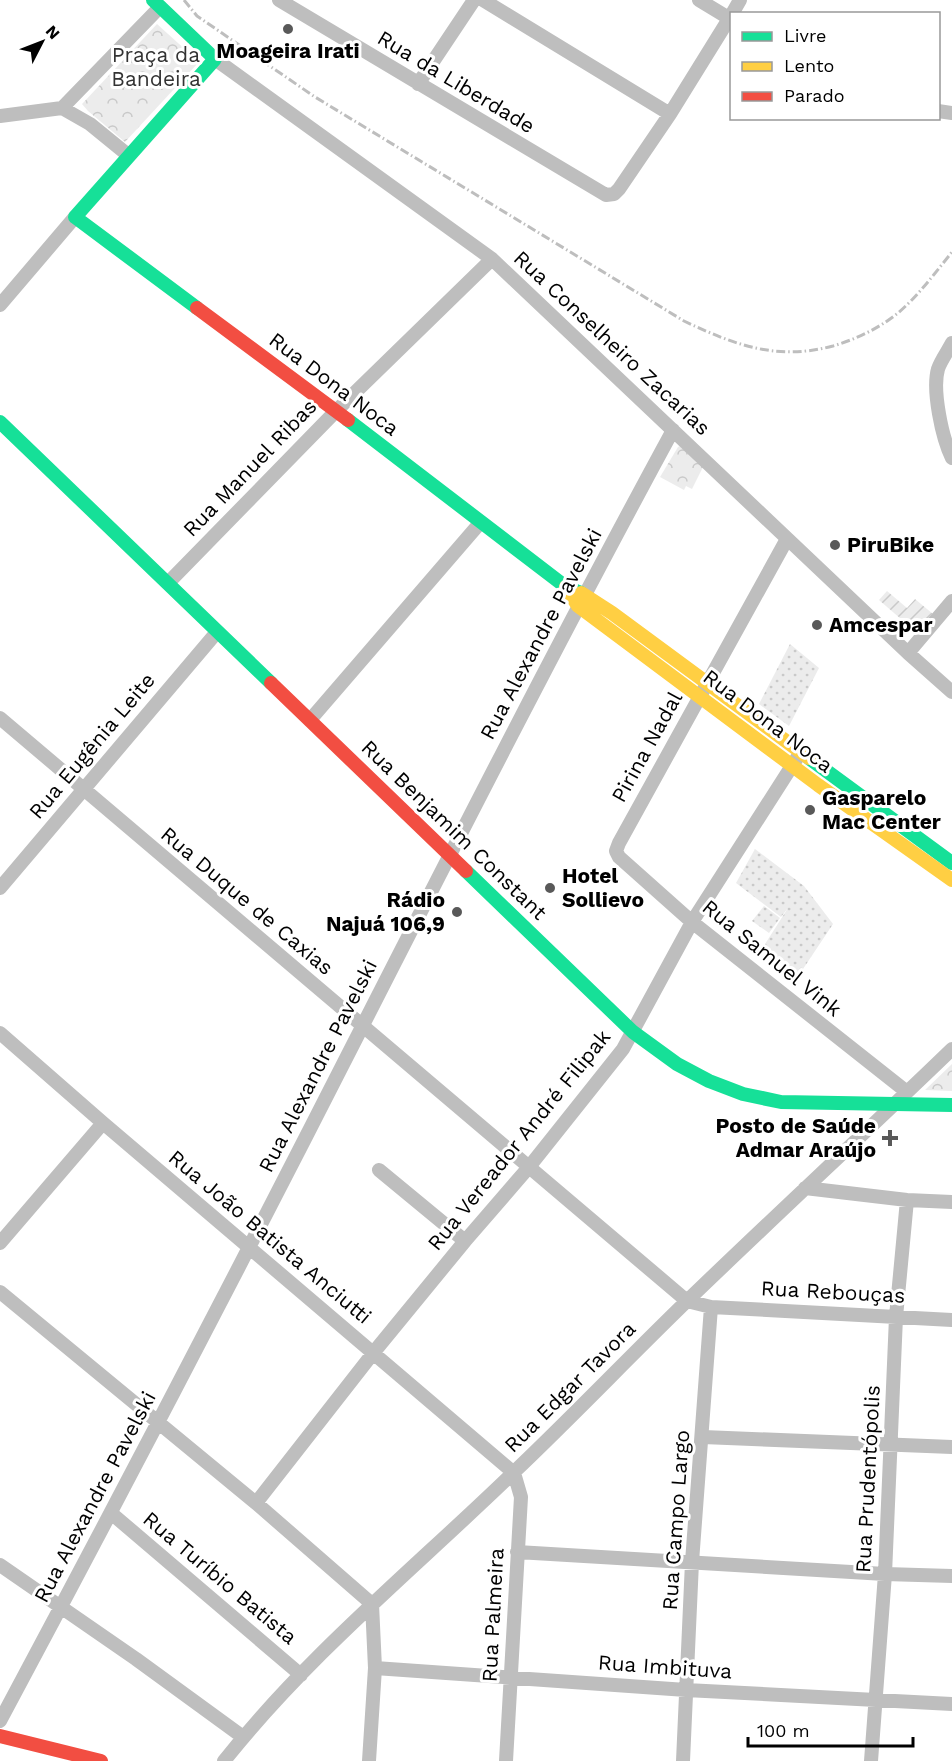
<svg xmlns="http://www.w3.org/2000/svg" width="952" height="1761" font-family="'Work Sans',sans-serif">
<defs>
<pattern id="grass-dots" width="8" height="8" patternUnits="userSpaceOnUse" patternTransform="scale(1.5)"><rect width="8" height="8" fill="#ececec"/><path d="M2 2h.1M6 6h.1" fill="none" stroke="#c9c9c9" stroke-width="1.8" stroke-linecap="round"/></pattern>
<pattern id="forest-crowns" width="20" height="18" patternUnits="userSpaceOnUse" patternTransform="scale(1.5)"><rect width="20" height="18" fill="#ececec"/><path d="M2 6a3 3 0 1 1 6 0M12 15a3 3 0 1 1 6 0" fill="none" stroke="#c9c9c9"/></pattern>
<pattern id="garden-furrows" width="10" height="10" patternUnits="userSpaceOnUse" patternTransform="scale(1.5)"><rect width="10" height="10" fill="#ececec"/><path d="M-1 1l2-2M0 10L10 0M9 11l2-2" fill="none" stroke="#c9c9c9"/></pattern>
</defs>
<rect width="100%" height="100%" fill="#fff"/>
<path fill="url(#grass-dots)" d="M790,644L819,668L789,726L759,704Z
M755,849L804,886L833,924L795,981L760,952L788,908L781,917L736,883Z
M764,906L780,918L769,933L752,921Z"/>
<path fill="url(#forest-crowns)" d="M157,24L199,62L125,142L88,111L82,104Z
M680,446L703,467L692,489L686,486L684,490L660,477L678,447Z
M952,1064V1091L925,1090Z"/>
<path fill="url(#garden-furrows)" d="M887,591L907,608L915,599L933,614L916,632L879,600Z"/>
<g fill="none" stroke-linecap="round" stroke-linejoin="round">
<path stroke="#bebebe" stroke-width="14" d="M279,0L606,195L614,194L619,189L670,114L732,14
M483,0L670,114
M699,0L732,20
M732,14L740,0
M215,59L492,259L908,653L952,692
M418,84L474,0
M62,108L160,7
M938,111L952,113
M0,116L62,108L90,124L128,155
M0,305L75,217
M952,343C948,351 941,360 938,369C932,390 942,438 952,458
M787,539L619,843L616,851L619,857L692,922L907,1092
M168,583L336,411L492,259
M908,653L952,601
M0,718L687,1301L711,1307L692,1562L683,1761
M310,720L480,523
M0,888L217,632
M0,1033L103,1123L514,1473L521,1497L506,1761
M379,1170L465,1241
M805,1188L907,1200L952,1202
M0,1243L103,1123
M0,1292L256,1503L372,1604L375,1668L369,1761
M711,1307L952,1320
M703,1437L952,1447
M256,1503L374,1352L465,1241L529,1167L623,1049L692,922L797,758
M111,1513L301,1675
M517,1552L885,1574L952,1576
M0,1565L136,1659L243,1737
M375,1668L686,1690L952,1704
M0,1721C123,1491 244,1259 362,1027C464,827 566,627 673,430
M224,1761C309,1654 416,1567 514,1472C573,1416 630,1356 689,1299C776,1215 865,1133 952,1049
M871,1761L885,1574L896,1317L907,1200"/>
<path stroke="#16e098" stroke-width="14" d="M153,0L215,59L75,217L197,308
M348,420L566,587L581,593
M0,422L271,683
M809,758L952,863
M466,871L633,1032L677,1064L709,1081L743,1094L781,1102L952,1105"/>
<path stroke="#ffcf43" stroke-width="14" d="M566,587L578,606L818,785L952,880
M581,593L612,613L809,758"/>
<path stroke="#f24e42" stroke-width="14" d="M197,308L348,420
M271,683L466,871
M0,1736L101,1761"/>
<path stroke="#bebebe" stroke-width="3" stroke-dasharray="9 3 1.5 3" stroke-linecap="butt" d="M184,0L197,16L315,97L684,321C735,345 776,361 833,346C856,339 878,329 898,313C918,296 935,273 952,252"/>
</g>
<g fill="#595959" stroke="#fff" stroke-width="2">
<circle cx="288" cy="29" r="6"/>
<circle cx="835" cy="545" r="6"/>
<circle cx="817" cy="625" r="6"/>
<circle cx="810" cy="810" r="6"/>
<circle cx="550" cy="888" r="6"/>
<circle cx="457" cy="912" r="6"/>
<path d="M887 1129h6v6h6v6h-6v6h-6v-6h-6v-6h6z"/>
</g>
<g text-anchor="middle" stroke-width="6" stroke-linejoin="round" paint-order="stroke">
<g font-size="21" font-weight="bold" fill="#000" stroke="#fff" text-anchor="start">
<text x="288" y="58" text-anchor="middle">Moageira Irati</text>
<text x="847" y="552">PiruBike</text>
<text x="829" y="632">Amcespar</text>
<text x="822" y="805">Gasparelo<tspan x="822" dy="24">Mac Center</tspan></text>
<text x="562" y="883">Hotel<tspan x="562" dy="24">Sollievo</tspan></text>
<text x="445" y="907" text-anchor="end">Rádio<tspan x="445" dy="24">Najuá 106,9</tspan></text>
<text x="876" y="1133" text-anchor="end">Posto de Saúde<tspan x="876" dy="24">Admar Araújo</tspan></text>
</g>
<g font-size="21" fill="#333" stroke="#fff">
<text x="156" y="62">Praça da<tspan x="156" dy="24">Bandeira</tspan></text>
</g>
<g font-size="21" fill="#000" stroke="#fff">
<text transform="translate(456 82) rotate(31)" y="7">Rua da Liberdade</text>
<text transform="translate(612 343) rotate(43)" y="7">Rua Conselheiro Zacarias</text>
<text transform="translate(334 384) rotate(37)" y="7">Rua Dona Noca</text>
<text transform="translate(250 468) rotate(-46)" y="7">Rua Manuel Ribas</text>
<text transform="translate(541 634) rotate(-62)" y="7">Rua Alexandre Pavelski</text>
<text transform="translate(768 721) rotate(37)" y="7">Rua Dona Noca</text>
<text transform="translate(92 746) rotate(-50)" y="7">Rua Eugênia Leite</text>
<text transform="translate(647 747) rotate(-61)" y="7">Pirina Nadal</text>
<text transform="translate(454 830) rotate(44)" y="7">Rua Benjamim Constant</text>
<text transform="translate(247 901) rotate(40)" y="7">Rua Duque de Caxias</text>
<text transform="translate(772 958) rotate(39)" y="7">Rua Samuel Vink</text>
<text transform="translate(318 1066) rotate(-63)" y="7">Rua Alexandre Pavelski</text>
<text transform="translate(519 1140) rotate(-51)" y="7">Rua Vereador André Filipak</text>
<text transform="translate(270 1237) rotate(40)" y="7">Rua João Batista Anciutti</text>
<text transform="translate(833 1292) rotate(3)" y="7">Rua Rebouças</text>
<text transform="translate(570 1387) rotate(-45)" y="7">Rua Edgar Tavora</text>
<text transform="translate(868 1479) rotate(-87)" y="7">Rua Prudentópolis</text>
<text transform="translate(95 1497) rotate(-62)" y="7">Rua Alexandre Pavelski</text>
<text transform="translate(676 1520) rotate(-86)" y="7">Rua Campo Largo</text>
<text transform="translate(220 1578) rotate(40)" y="7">Rua Turíbio Batista</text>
<text transform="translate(493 1615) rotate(-87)" y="7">Rua Palmeira</text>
<text transform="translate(665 1667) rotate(4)" y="7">Rua Imbituva</text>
</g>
</g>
<rect x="730" y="12" width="210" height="108" fill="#ffffff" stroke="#999999" stroke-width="1.5"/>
<rect x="742" y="32" width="30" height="9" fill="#16e098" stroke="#999999" stroke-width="1.5"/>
<text x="784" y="42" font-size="18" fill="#000000">Livre</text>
<rect x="742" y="62" width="30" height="9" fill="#ffcf43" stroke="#999999" stroke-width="1.5"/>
<text x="784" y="72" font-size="18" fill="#000000">Lento</text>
<rect x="742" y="92" width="30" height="9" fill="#f24e42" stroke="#999999" stroke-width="1.5"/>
<text x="784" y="102" font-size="18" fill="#000000">Parado</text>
<g transform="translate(42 42) rotate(48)" stroke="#ffffff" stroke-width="4.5" paint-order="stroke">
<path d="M0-4.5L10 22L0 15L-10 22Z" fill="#000000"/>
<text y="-9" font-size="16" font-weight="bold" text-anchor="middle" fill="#000000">N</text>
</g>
<path d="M748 1737v9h165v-9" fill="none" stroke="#000000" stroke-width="3"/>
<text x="757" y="1737" font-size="18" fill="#000000" stroke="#ffffff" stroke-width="4.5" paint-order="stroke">100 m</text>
</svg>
